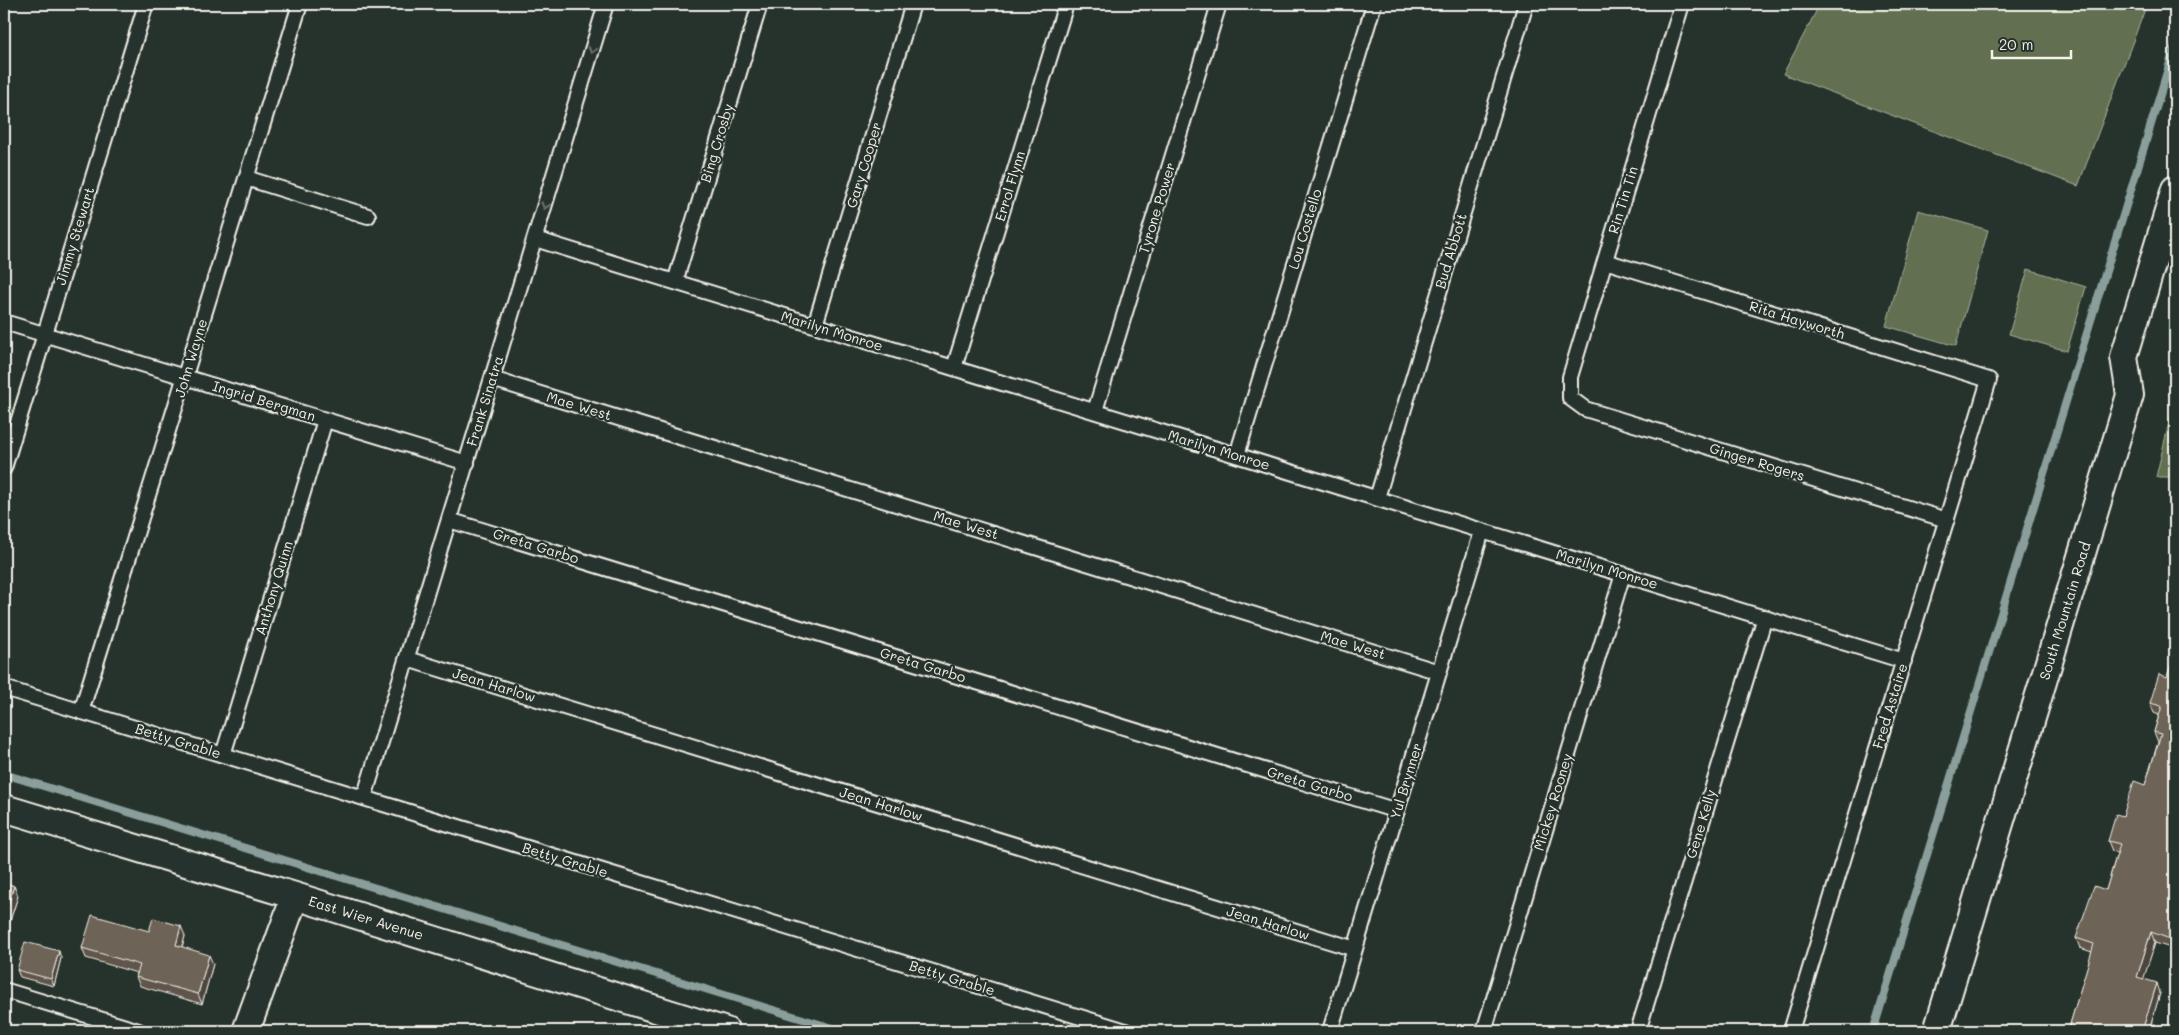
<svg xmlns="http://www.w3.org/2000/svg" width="2179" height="1035" font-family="Mali,sans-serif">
<rect width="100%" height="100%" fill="#26332d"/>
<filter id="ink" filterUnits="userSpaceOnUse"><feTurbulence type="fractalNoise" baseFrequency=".02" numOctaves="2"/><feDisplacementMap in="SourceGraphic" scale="10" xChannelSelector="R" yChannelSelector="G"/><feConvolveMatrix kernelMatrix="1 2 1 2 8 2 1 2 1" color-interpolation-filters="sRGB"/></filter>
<g filter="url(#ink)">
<path fill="#627051" stroke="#abb09c" d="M1820,4H2147L2078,186L1783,74Z
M1918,210L1988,230L1956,346L1886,326Z
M2028,269L2086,287L2067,351L2009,334Z
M2175,403V477H2156L2173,406Z"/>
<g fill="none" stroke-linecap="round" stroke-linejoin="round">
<path stroke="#8a9f9b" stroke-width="8" d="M4,774L842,1031
M1873,1031L2175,46"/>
<g stroke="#f4f1e8" stroke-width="18">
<path id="service" d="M1682,4L1570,377V398L1585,409L1947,520
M246,178L368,216
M535,239L1904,661
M1605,261L1989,380L1791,1031
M675,282L760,4
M4,322L467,463
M815,325L913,4
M954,368L1066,4
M492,379L1439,672
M1095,411L1219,4
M1237,455L1374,4
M4,468L146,4
M1377,498L1526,4
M449,520L1397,811
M407,659L1355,949
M4,688L1126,1031
M81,712L300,4
M223,755L325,420
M364,798L606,4
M4,990L139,1031
M1330,1031L1482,531
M1484,1031L1623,574
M1638,1031L1765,617"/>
</g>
<g stroke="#f4f1e8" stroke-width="30">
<path id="minor" d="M4,808L295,896L726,1031
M246,1031L295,896
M1937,1031L2130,395L2124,357L2175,189"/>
</g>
<use href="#service" stroke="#26332d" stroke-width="14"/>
<use href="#minor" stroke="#26332d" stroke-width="26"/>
</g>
<path fill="#5e554b" stroke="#f4f1e8" d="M2175,651V944L2174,949L2155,943L2143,979L2160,993L2149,1031H2068L2092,952L2080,948L2076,938L2106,890L2117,853L2112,851L2108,841L2123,816L2145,785L2158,742L2154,732L2159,715L2154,713L2150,703L2167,677Z
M4,882L14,886L18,896L7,930L4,929Z
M149,931L185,936L182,947L213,964L202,1004L140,986L136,977L137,973L86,958L82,948Z
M61,958L54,986L20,977L17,970Z"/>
<path fill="#4c453d" stroke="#f4f1e8" d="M14,886L18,896L7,930L4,921V918Z
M2175,922V944L2174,949L2170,939Z
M181,926L185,936L180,955L176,945Z
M2151,932L2155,943L2141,987L2137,977Z
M59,951L61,958L54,986L51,979Z
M209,955L213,964L202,1004L198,994Z
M2157,983L2160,993L2149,1031H2142Z"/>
<path fill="#6d6357" stroke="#f4f1e8" d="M2175,651V922L2170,939L2151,932L2137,977L2157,983L2142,1031H2068L2094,944L2076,938L2094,886L2106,890L2120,844L2108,841L2116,814L2123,816L2134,781L2145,785L2161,734L2154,732L2162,706L2150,703L2159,674L2167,677Z
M4,882L14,886L4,918Z
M92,915L149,931L153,918L181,926L176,945L209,955L198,994L136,977L140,965L82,948Z
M25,942L59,951L51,979L17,970Z
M2058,1029L2067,1031H2057Z"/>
<defs><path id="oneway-chevron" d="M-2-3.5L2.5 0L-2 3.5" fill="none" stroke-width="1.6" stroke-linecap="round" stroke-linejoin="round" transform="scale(1.25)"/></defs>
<g stroke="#6e766e">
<use href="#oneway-chevron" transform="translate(592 50) rotate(107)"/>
<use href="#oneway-chevron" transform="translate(545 206) rotate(107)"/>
</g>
</g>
<g text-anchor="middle" stroke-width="4.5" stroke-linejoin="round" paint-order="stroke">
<g font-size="14" fill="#f4f1e8" stroke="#26332d">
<text transform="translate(717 143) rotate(-73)" y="5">Bing Crosby</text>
<text transform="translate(864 165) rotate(-73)" y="5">Gary Cooper</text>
<text transform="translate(1010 186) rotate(-73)" y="5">Errol Flynn</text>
<text transform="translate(1623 200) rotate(-73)" y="5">Rin Tin Tin</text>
<text transform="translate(1157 208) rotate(-73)" y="5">Tyrone Power</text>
<text transform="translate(1305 229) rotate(-73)" y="5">Lou Costello</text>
<text transform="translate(75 236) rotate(-73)" y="5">Jimmy Stewart</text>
<text transform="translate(1451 251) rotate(-73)" y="5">Bud Abbott</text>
<text transform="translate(1797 320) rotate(17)" y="5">Rita Hayworth</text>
<text transform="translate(832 331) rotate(17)" y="5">Marilyn Monroe</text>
<text transform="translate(191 358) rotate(-73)" y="5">John Wayne</text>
<text transform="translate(264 401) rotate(17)" y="5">Ingrid Bergman</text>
<text transform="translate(485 401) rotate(-73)" y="5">Frank Sinatra</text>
<text transform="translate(579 406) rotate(17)" y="5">Mae West</text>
<text transform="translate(1219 450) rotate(17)" y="5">Marilyn Monroe</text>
<text transform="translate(1757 462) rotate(17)" y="5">Ginger Rogers</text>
<text transform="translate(966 525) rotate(17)" y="5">Mae West</text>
<text transform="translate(536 546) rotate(17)" y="5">Greta Garbo</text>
<text transform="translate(1607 569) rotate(17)" y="5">Marilyn Monroe</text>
<text transform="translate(274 588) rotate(-73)" y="5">Anthony Quinn</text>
<text transform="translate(2065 611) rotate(-73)" y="5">South Mountain Road</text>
<text transform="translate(1353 645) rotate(17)" y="5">Mae West</text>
<text transform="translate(923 665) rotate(17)" y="5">Greta Garbo</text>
<text transform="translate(494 685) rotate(17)" y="5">Jean Harlow</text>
<text transform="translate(1890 706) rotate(-73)" y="5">Fred Astaire</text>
<text transform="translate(178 741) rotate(17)" y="5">Betty Grable</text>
<text transform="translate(1406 781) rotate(-73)" y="5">Yul Brynner</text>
<text transform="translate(1310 784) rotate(17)" y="5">Greta Garbo</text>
<text transform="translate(1553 802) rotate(-73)" y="5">Mickey Rooney</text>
<text transform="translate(881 804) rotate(17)" y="5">Jean Harlow</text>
<text transform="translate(1701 824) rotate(-73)" y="5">Gene Kelly</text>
<text transform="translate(565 860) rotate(17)" y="5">Betty Grable</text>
<text transform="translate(366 918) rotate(17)" y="5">East Wier Avenue</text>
<text transform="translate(1268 923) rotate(17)" y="5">Jean Harlow</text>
<text transform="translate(952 978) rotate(17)" y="5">Betty Grable</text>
</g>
</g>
<rect width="2179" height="1035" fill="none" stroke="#26332d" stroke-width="20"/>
<rect x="10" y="10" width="2159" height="1015" fill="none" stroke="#f4f1e8" stroke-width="2" filter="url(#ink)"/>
<path d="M1992 50v8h79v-8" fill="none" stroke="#f4f1e8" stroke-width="2.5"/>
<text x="1999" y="50" font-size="15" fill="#f4f1e8" stroke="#26332d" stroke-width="4" paint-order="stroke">20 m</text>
</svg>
